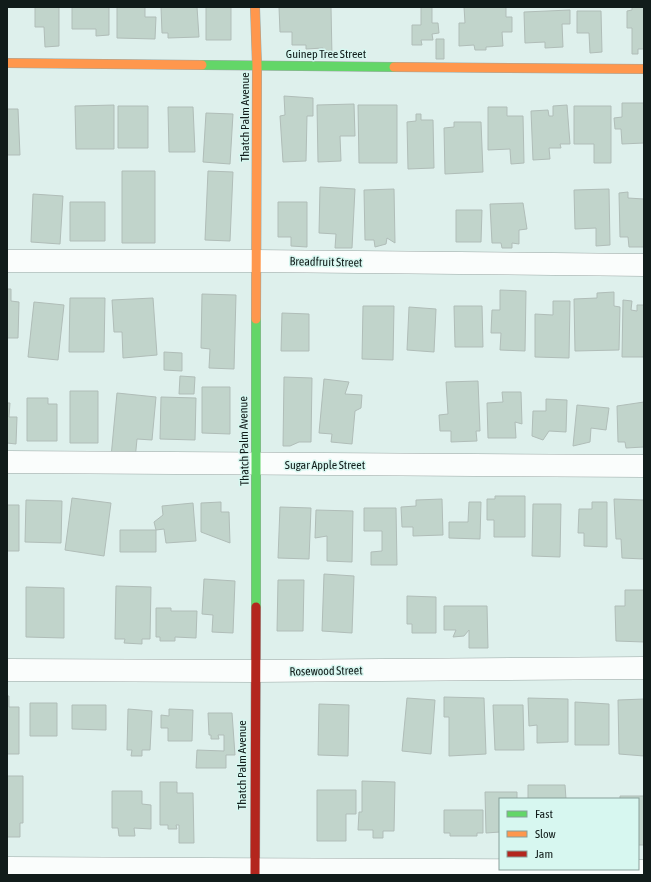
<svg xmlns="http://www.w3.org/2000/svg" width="651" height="882" font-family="'Asap Condensed',sans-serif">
<rect width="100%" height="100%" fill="#def0ec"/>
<path fill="#c1d4cb" stroke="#b0bdb8" d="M35,7H59V46L45,47L44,27H35Z
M72,7H109V35L96,36V29H72Z
M117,7H145V17H156L155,39L117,38Z
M161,7H197L199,37L168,38V33H162Z
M206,7H231V40H206Z
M279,7H331L332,57L323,58V48L306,49V45H292V32H280Z
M421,7H432V23H438L439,33L432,34L433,40H421L422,45H412V25H421Z
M464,7H506V17H512V32H502L503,46L486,47V50H475L474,45L459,46V23H465Z
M632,7H644V49H638V54H632V28H627V11L632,10Z
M570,10V24H562L563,47L545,48V42L525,43L524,12Z
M577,11H601L602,52L590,53L589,33H577Z
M436,39H444V59H436Z
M284,96L313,98V116H307L306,161L283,162L280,116L285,115Z
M622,103H644V143L622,144L621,129H615L614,118L622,117Z
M354,104L355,136H340L341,161L318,162L317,105Z
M114,105V149H76L75,106Z
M358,105H397V163H359Z
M567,105L570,144H560L561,148H549L550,159L533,160L531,111L548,110L549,116H553V106Z
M118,106H148V148H118Z
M574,106H611V163H594V144H574Z
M168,107H193L195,152H169Z
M488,107H507V116H523L524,163L511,164L510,149L488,150Z
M7,109H18L20,155H7Z
M206,113L233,114L230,164L203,162Z
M416,114H421V120H433L434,168L408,169L407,122L416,121Z
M454,122H481L483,172L445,174L444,128L454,127Z
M122,171H155V243H122Z
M208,171L233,172L230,241L205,240Z
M320,187L355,189L352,248H335L336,234L319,233Z
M394,189L395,243L387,238L386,244L375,247L374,240H365L364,190Z
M609,189L610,245L596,246V228L575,229L574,190Z
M628,192V198L644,199V247H629L628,237H620L619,193Z
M33,194L63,196L60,244L31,242Z
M70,202H105V241H70Z
M278,202H307V247L291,246V237H278Z
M523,203L527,229L519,230V244L512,243V248H502L501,243H492L490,204Z
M456,210H482L481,242H456Z
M7,289H11V301L19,302L18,338H7Z
M500,290L526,291L525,351L500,350L501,333H491L492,310H500Z
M614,292V306L620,307L619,350L575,351L574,299L597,298V293Z
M202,294L236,295L234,369L209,368L210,349L201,348Z
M70,298H105L104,352H69Z
M153,298L157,355L123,358L122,332H114L112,300Z
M623,300L632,301L631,310L637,311V305H644V357H622Z
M553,301H570L569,358L535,357V314L553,315Z
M34,302L64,305L58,360L28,357Z
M363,306H394L393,360L362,359Z
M454,306H482L483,347H455Z
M409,307L436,309L434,352L407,350Z
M282,313L309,314V351H281Z
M164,352L182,353V371L164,370Z
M180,376L195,377L194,394H179Z
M284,377L312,378L311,442H299L290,446H283Z
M324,379L349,382L345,394L362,395L361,408L355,411L352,444L331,442L332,434L319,433Z
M478,381L480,431H476L477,441L451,442V431H440L439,415L448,414L446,382Z
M202,387H230V434L202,433Z
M70,391H98V443H70Z
M502,392H521L522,424L515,422L516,438H488L487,403L503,402Z
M117,393L156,397L152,440L137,439L135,460L111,457Z
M161,397L196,398L195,440L160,439Z
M27,398H48V404H57V441H27Z
M546,399L567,400L566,432L549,431L543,440L532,436L533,411H546Z
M644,402V447L626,448L625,442H618L617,406Z
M7,403H10L9,417H17L16,444L7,443Z
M577,405L609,408L606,430L591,428L590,442L573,446Z
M495,496H525V537H494V520H487V499H495Z
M72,498L111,503L104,556L65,550Z
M442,499L443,535L413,536V527H402L401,507L416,506V500Z
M614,499L644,500V559L622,558L621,539H616Z
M26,500L62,501L61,543L25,542Z
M221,502V512H229L230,543L201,532V503Z
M469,502H481L480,539L449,538V522H468Z
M592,502H607V547L584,546V533H578L579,509H592Z
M193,503L196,541L166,543L164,529L156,530L154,522L163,515L162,506Z
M533,504H561L560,557L532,556Z
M7,505H19V551H7Z
M280,507L311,508L309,559L278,558Z
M364,508H396L397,565H371V552L382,551V531H364Z
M316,510L353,511L352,562L327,561V536L315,538Z
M120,530H156V552H120Z
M324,574L354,576L352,633L322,631Z
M204,579L235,581L233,633L212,632L213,615L202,614Z
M278,580H304L303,631H277Z
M116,586L151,587L150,639H142V644L124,643L125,639H115Z
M26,587L64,588V638L26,637Z
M625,590H644V642L616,641L615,606H625Z
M407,596L436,597V633H412V624H407Z
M444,606H487L488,648H469V630L464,636L453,637L456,630H444Z
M156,608H171V611H197L196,638L175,637V641H160V637H156Z
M7,696H9V707H19V754H7Z
M444,697L484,698L486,754L449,756V717H444Z
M407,698L435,700L431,754L402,751Z
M528,698L568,699V742L537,743V725L529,726Z
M644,699V756L619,754L618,700Z
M575,702L609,704V745H575Z
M30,703H57V736H30Z
M319,704L349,705L348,756L318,755Z
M72,705H106V730L72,729Z
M493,705H523L524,750H495Z
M128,709L152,711L150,750H142V756H131L132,750H127Z
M169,709L193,710L192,741H168V728H161V715L169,716Z
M208,713H232L235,755H226V768H196L197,750L224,751V735H218L219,739H211V735H209Z
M7,776H23V823H20V837H7Z
M362,781L395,782L394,831H383V838H373V830H358L359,812H362Z
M160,782H177V793H193L194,843H179V825H176L177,829H168V825H160Z
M528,785H565L566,799H528Z
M317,790H356V814H346V841H317Z
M112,791H142V804L151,805V829L134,828L135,836H119L118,828H112Z
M485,792H517V799H500V832L486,833Z
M620,796H644V845H638V799H620Z
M444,810H483V833H477V836H450V833H444Z"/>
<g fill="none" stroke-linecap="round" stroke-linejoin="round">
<g stroke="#99a6a3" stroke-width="23">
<path id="street" d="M7,261H256L644,265
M7,462L644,466
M7,670L254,671L644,668
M7,868L644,871"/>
</g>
<g stroke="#99a6a3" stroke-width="10">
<path id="fast" d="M202,65L394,67
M256,607V319"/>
</g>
<g stroke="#99a6a3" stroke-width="10">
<path id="slow" d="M255,7L257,66L256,319
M7,63L202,65
M394,67L644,69"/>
</g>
<g stroke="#99a6a3" stroke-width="10">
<path id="jam" d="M255,875L256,607"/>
</g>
<use href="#street" stroke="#fafdfc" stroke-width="22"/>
<use href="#fast" stroke="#63d668" stroke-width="9"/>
<use href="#slow" stroke="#ff974d" stroke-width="9"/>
<use href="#jam" stroke="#b3261e" stroke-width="9"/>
</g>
<g text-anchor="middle" stroke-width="3" stroke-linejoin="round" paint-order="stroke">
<g font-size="12" fill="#111c1a" stroke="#d7f7f0">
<text x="326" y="58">Guinep Tree Street</text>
<text transform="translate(245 117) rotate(-90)" y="4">Thatch Palm Avenue</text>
<text transform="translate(326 262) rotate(1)" y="4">Breadfruit Street</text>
<text transform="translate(244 441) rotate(-91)" y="4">Thatch Palm Avenue</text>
<text x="325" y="469">Sugar Apple Street</text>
<text transform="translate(326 671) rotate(-1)" y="4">Rosewood Street</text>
<text transform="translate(242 765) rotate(-90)" y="4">Thatch Palm Avenue</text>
</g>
</g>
<rect width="651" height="882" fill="none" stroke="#111c1a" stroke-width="16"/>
<rect x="499" y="798" width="140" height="72" fill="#d7f7f0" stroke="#889f9a"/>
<rect x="507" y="811" width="20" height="6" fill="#63d668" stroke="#889f9a"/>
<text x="535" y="818" font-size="12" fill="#111c1a">Fast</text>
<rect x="507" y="831" width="20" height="6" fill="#ff974d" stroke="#889f9a"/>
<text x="535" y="838" font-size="12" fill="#111c1a">Slow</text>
<rect x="507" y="851" width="20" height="6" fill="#b3261e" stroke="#889f9a"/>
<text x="535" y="858" font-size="12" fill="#111c1a">Jam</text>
</svg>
